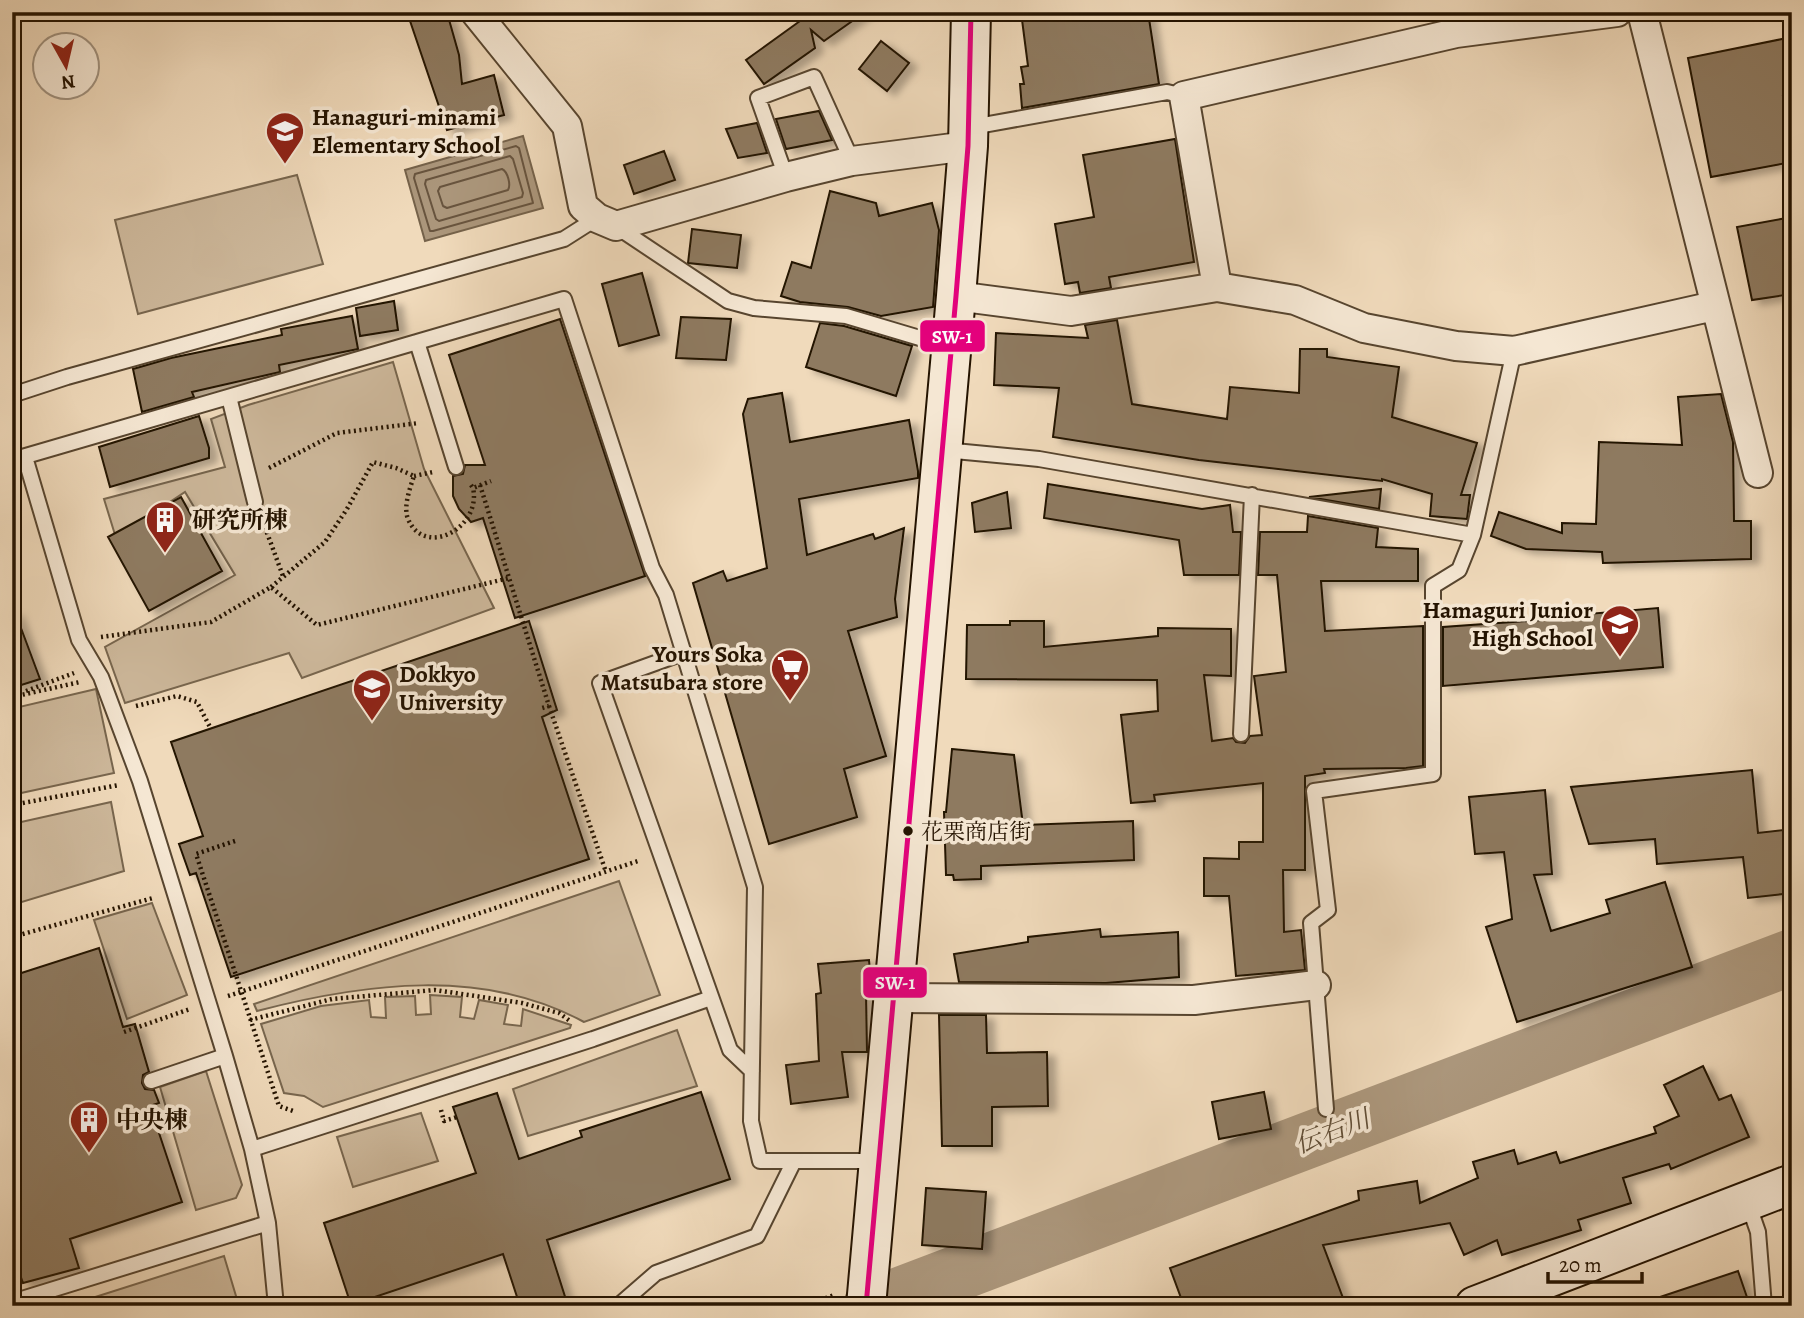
<svg xmlns="http://www.w3.org/2000/svg" width="1804" height="1318" font-family="Alegreya,'Noto Serif JP',serif">
<defs>
<filter id="shadow"><feDropShadow dx="8" dy="4.5" stdDeviation="3.5" flood-color="#0004"/></filter>
</defs>
<rect width="100%" height="100%" fill="#f0dabb"/>
<filter id="stains"><feTurbulence type="fractalNoise" baseFrequency=".00286" numOctaves="4"/><feColorMatrix values="0 0 0 0 .2 0 0 0 0 .09 0 0 0 0 .02 0 0 0 .5 -.17"/></filter>
<radialGradient id="worn" r=".72"><stop offset=".6" stop-color="#630" stop-opacity="0"/><stop offset="1" stop-color="#630" stop-opacity=".3"/></radialGradient>
<path fill="#cdb89b" stroke="#78664e" stroke-width="2" d="M297,175L323,264L138,314L115,220Z
M393,362L424,469L494,608L302,678L289,653L125,703L105,647L235,575L185,492L116,538L104,499L225,467L211,419L248,405Z
M96,689L114,773L12,795V721L19,707Z
M111,802L124,871L12,905V824Z
M619,881L660,995L584,1022C484,967 364,983 257,1011L254,1004Z
M152,903L187,995L127,1019L94,920Z
M430,995L462,997L460,1017L474,1019L479,1000L508,1005L504,1024L521,1026L523,1009L571,1025L570,1028L323,1107L304,1096L284,1093L261,1024L321,1006L369,1000L371,1017L386,1018L385,997L415,996L416,1015L431,1014Z
M677,1030L697,1086L528,1136L513,1089Z
M206,1071L242,1185L236,1198L196,1210L160,1087Z
M421,1113L438,1161L353,1187L337,1137Z
M224,1256L239,1306H67Z"/>
<path fill="#ab967b" stroke="#75624a" stroke-width="2" d="M523,136L543,208L425,241L405,170Z"/>
<g fill="none" stroke-linecap="round" stroke-linejoin="round">
<path stroke="#68543e" stroke-width="2" d="M516,146L519,148L533,203L433,231H430L414,178L415,174Z
M510,156L513,159L523,193L522,197L439,221L436,219L425,184L426,180Z
M502,169C508,172 511,185 508,190L447,208L443,206L438,191L440,187Z"/>
<path stroke="#ab967b" stroke-width="56" d="M871,1306L1792,957"/>
</g>
<path fill="#8e7a61" stroke="#241300" stroke-width="2" filter="url(#shadow)" d="M407,12H438L440,17L448,16L459,55L462,84L494,75L504,115L447,130Z
M789,12H865L824,41L811,30L815,48L764,84L746,60L800,21Z
M1021,12H1148L1159,84L1022,108L1020,84H1024L1021,67L1028,66Z
M1792,37V94L1783,96L1792,136V162L1711,177L1688,58Z
M881,41L909,63L887,91L859,69Z
M819,111L832,140L786,149L776,119Z
M757,123L767,153L738,158L726,129Z
M1175,139L1194,262L1109,277L1111,288L1080,293L1078,282L1065,284L1055,224L1094,217L1083,155Z
M664,151L675,180L634,194L624,165Z
M830,191L876,203L879,216L932,203L939,230L933,307L881,316L848,307L800,302L781,296L792,262L811,268Z
M1792,217V294L1752,300L1737,227Z
M692,229L741,235L737,268L688,263Z
M642,273L659,335L619,346L602,284Z
M394,301L398,330L360,336L356,308Z
M352,316L358,349L279,365L280,372L192,392L194,397L142,412L133,369L171,358L282,335L281,329Z
M681,317L731,319L726,360L676,358Z
M560,319L645,576L515,618L483,518L471,522L459,509L453,496V476L463,474L465,465H485L449,355Z
M1117,320L1132,404L1227,419L1230,387L1299,393L1300,349H1327V357L1399,367L1392,417L1477,443L1461,495H1470L1467,519L1430,516L1432,494L1382,479V481L1199,460L1053,437L1059,388L994,385L996,333L1088,338L1085,325Z
M820,323L844,326L912,346L896,396L806,367Z
M782,393L790,442L909,420L918,471V478L799,499L807,555L873,534L875,539L904,528L895,599L897,617L848,631L886,756L844,769L857,817L769,844L693,583L723,571L727,581L767,568L743,414L748,399Z
M1721,394L1733,442L1734,521H1751V559L1603,563L1602,552L1526,549L1491,536L1499,512L1562,533V523L1596,524L1599,442L1682,445L1678,397Z
M199,416L209,448V458L110,487L99,447Z
M1048,484L1202,509L1230,505L1233,532H1241L1239,575H1184L1179,540L1044,518Z
M1381,489L1379,509L1309,497Z
M1007,492L1011,528L975,532L972,503Z
M181,497L222,571L149,611L108,537Z
M1308,516L1378,528L1376,547L1418,549V581H1321L1325,631L1423,626V766L1406,768L1324,769L1325,773L1305,776V870H1283L1284,932L1301,930L1305,970L1236,976L1229,896H1204V858L1239,859V842H1263V783L1154,795L1155,801L1131,803L1121,715L1158,711L1157,680L966,679L967,625H1010V621H1044V647L1158,636V628L1231,629V676L1204,675L1212,741L1233,738L1236,742L1245,743L1250,736L1262,735L1254,676L1286,672L1277,575H1258L1260,532H1307Z
M1658,608L1663,667L1443,686V627L1541,620L1540,618Z
M15,612L40,679L12,688V613Z
M529,621L557,710L542,717L589,859L231,977L196,873L190,875L179,844L203,836L171,742Z
M952,749L1014,755L1023,825L1133,821L1134,860L981,866V879L954,880L953,875H946L944,812H946Z
M1752,770L1758,833L1792,829V893L1748,898L1743,857L1657,864L1655,839L1589,844L1571,787Z
M1545,790L1552,874L1534,875L1551,931L1610,913L1606,900L1665,882L1692,967L1517,1022L1486,927L1512,919L1504,852L1475,854L1469,797Z
M1100,929L1101,937L1178,932L1179,977L1106,983L959,982L954,954L1028,942V937Z
M99,948L123,1027L135,1024L149,1072L143,1075L142,1083L145,1089L154,1090L159,1103L150,1106L182,1202L70,1239L79,1268L23,1283L12,1252V976Z
M869,960L872,993L866,994L867,1052H842L848,1097L791,1104L786,1065L819,1061L816,994L821,993L818,964Z
M939,1015H986L987,1053L1047,1052L1048,1106L992,1107V1146H942Z
M1703,1066L1719,1100L1731,1095L1749,1137L1671,1169L1669,1164L1623,1178L1631,1203L1578,1220L1581,1230L1502,1255L1497,1240L1464,1255L1450,1223L1323,1245L1346,1306H1184L1170,1268L1359,1200L1358,1191L1417,1181L1420,1203L1478,1178L1473,1162L1514,1150L1518,1164L1556,1152L1560,1163L1656,1133L1654,1127L1679,1116L1664,1085Z
M701,1092L730,1179L547,1240L568,1306H520L503,1254L351,1305L324,1223L476,1173L453,1107L497,1093L519,1159L582,1137L580,1131Z
M1264,1092L1271,1129L1219,1139L1212,1102Z
M926,1188L986,1192L982,1249L922,1245Z
M1738,1271L1750,1306H1648V1301Z"/>
<g fill="none" stroke-linecap="round" stroke-linejoin="round">
<g stroke="#57452f" stroke-width="18">
<path id="lane" d="M972,127L1167,92L1184,96
M786,177L758,98L814,77L852,161
M617,227L728,301L754,308L846,316L950,347
M417,342L564,299L652,568L666,595L755,887L751,1121L760,1161H879
M12,395L67,377L564,239L597,218
M229,397L255,502
M944,450L1039,459L1473,535L1459,570L1433,586V774L1314,791L1328,910L1311,923L1326,1109
M25,457L79,640L101,677L140,781L225,1056L252,1149L268,1223
M12,460L417,342L456,467
M1473,535L1514,351
M683,653L600,683L730,1050L752,1071
M1241,734L1252,495
M151,1081L225,1056
M252,1149L593,1039L711,998
M1748,1203L1758,1232L1764,1306
M12,1302L268,1223L276,1306
M618,1306L656,1273L757,1236L794,1161"/>
</g>
<g stroke="#57452f" stroke-width="32">
<path id="street" d="M475,12L567,126L583,206L597,218L616,226L786,177L852,161L968,146
M1642,12L1758,473
M1217,287L1184,96L1456,33L1617,12
M956,296L1071,311L1217,287L1295,300L1364,328L1456,346L1514,351L1714,306
M895,998L1194,1000L1316,985"/>
</g>
<g stroke="#241300" stroke-width="42">
<path id="secondary" d="M866,1306L956,296L968,146L971,12
M1475,1306L1792,1184"/>
</g>
<path stroke="#241300" stroke-width="4.5" stroke-dasharray="2 3.5" stroke-linecap="butt" d="M269,468L337,433L419,423
M414,476L433,472
M471,485L473,488L491,481
M480,485L549,706L539,709
M263,522L283,576
M271,587L325,542L347,509L373,462L396,468L414,476C410,488 403,507 408,519C425,559 482,527 473,488
M101,637L211,622L271,587L317,625L509,578
M26,691L74,673
M12,697L80,682
M136,706L177,696L197,702L211,729
M549,706L606,872
M12,805L119,785
M235,841L196,854L279,1106L293,1111
M12,937L153,898
M228,996L638,861
M250,1020L332,999L435,990L522,1003L559,1013L570,1021
M124,1032L190,1009
M441,1110L444,1121L457,1117
M805,1306L834,1295"/>
<use href="#lane" stroke="#f5e7d3" stroke-width="14"/>
<use href="#street" stroke="#f5e7d3" stroke-width="28"/>
<use href="#secondary" stroke="#f5e7d3" stroke-width="38"/>
<g stroke="#f5e7d3" stroke-width="10">
<path id="bus-1" d="M866,1306L956,296L968,146L971,12"/>
</g>
<use href="#bus-1" stroke="#e5007d" stroke-width="5"/>
</g>
<defs>
<g id="school-pin" transform="scale(2.0125)"><path d="M0 17L-7.5 6A9.5 9.5 0 1 1 7.5 6Z" fill="#8f2418" stroke="#f5e7d3"/><path d="M0-5L7-2L0 1L-7-2ZM-4 1L0 2.5L4 1V4Q0 6-4 4Z" fill="#fff"/></g>
<g id="building-pin" transform="scale(2.0125)"><path d="M0 17L-7.5 6A9.5 9.5 0 1 1 7.5 6Z" fill="#8f2418" stroke="#f5e7d3"/><path d="M-4-6H4V6H1V3H-1V6H-4ZM-2.5-4.3h1.7v1.8h-1.7ZM.8-4.3h1.7v1.8H.8ZM-2.5-1h1.7V.8h-1.7ZM.8-1h1.7V.8H.8Z" fill="#fff"/></g>
<g id="supermarket-pin" transform="scale(2.0125)"><path d="M0 17L-7.5 6A9.5 9.5 0 1 1 7.5 6Z" fill="#8f2418" stroke="#f5e7d3"/><path d="M-6-5.5h2.5l.6 2H6L4.5 2H-2.5L-4.4-4H-6ZM-1.5 3.2a1.3 1.3 0 1 0 .1 0ZM3 3.2a1.3 1.3 0 1 0 .1 0Z" fill="#fff"/></g>
<g id="university-pin" transform="scale(2.0125)"><path d="M0 17L-7.5 6A9.5 9.5 0 1 1 7.5 6Z" fill="#8f2418" stroke="#f5e7d3"/><path d="M0-5L7-2L0 1L-7-2ZM-4 1L0 2.5L4 1V4Q0 6-4 4Z" fill="#fff"/></g>
</defs>
<g fill-rule="evenodd">
<use href="#school-pin" x="285" y="131"/>
<use href="#building-pin" x="165" y="520"/>
<use href="#school-pin" x="1620" y="624"/>
<use href="#supermarket-pin" x="790" y="668"/>
<use href="#university-pin" x="372" y="688"/>
<use href="#building-pin" x="89" y="1120"/>
</g>
<circle fill="#241300" stroke="#f5e7d3" stroke-width="2.5" cx="908" cy="831" r="6"/>
<g text-anchor="middle" stroke-width="7" stroke-linejoin="round" paint-order="stroke">
<g font-size="22" fill="#241300" stroke="#f5e7d3" text-anchor="start">
<text x="921" y="839">花栗商店街</text>
</g>
<g font-size="24" font-weight="bold" fill="#241300" stroke="#f5e7d3" text-anchor="start">
<text x="312" y="125">Hanaguri-minami<tspan x="312" dy="28">Elementary School</tspan></text>
<text x="192" y="528">研究所棟</text>
<text x="1593" y="618" text-anchor="end">Hamaguri Junior<tspan x="1593" dy="28">High School</tspan></text>
<text x="763" y="662" text-anchor="end">Yours Soka<tspan x="763" dy="28">Matsubara store</tspan></text>
<text x="399" y="682">Dokkyo<tspan x="399" dy="28">University</tspan></text>
<text x="116" y="1128">中央棟</text>
</g>
<g font-size="26" font-style="italic" fill="#614e37" stroke="#f5e7d3">
<text transform="translate(1332 1131) rotate(-21)" y="9">伝右川</text>
</g>
</g>
<g stroke="#f5e7d3" stroke-width="2.5">
<rect x="919" y="319" width="67" height="34" rx="7" fill="#e5007d"/>
<rect x="862" y="966" width="66" height="33" rx="7" fill="#e5007d"/>
</g>
<g font-size="19" text-anchor="middle" font-weight="bold" fill="#fff">
<text x="952" y="343">SW-1</text>
<text x="895" y="989">SW-1</text>
</g>
<rect width="1804" height="1318" fill="none" stroke="#f0dabb" stroke-width="42"/>
<rect x="14" y="14" width="1776" height="1290" fill="none" stroke="#241300" stroke-width="3.5"/>
<rect x="21" y="21" width="1762" height="1276" fill="none" stroke="#241300" stroke-width="2"/>
<g transform="translate(66 66) rotate(172)"><circle r="33" fill="#f5e7d3" stroke="#a1927f" stroke-width="2"/>
<path d="M0-5L12 26L0 18L-12 26Z" fill="#8f2418"/>
<text y="-10" font-size="19" font-weight="bold" text-anchor="middle" fill="#241300">N</text>
</g>
<path d="M1548 1272v10h94v-10" fill="none" stroke="#241300" stroke-width="3.5"/>
<text x="1559" y="1272" font-size="21" fill="#241300" stroke="#f5e7d3" stroke-width="5" paint-order="stroke">20 m</text>
<rect width="100%" height="100%" filter="url(#stains)"/>
<rect width="100%" height="100%" fill="url(#worn)"/>
</svg>
